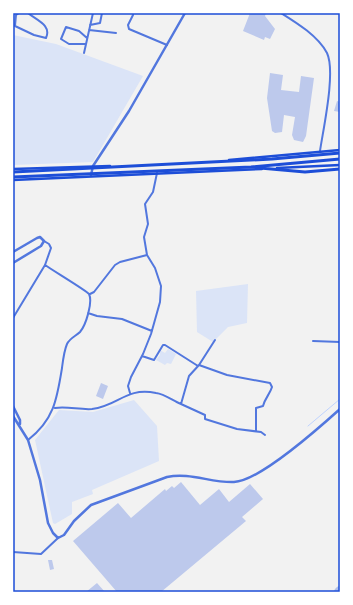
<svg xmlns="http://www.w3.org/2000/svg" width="353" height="605" font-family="Figtree,sans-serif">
<rect width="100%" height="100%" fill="#f2f2f2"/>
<path fill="#dbe4f7" d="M13,35L56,44L143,76L93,162L13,165Z
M248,284L247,323L228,327L213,342L197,332L196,291Z
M168,349L176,354L171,364L167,363L165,365L156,360L160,355V350L165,353Z
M134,400L157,426L159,461L92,490L93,494L72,502V514L55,524L53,523L35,440L59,410L93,412Z"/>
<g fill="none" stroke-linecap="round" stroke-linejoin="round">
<path stroke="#bfd3fe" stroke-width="1" d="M308,426L340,399"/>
<path stroke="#b2c1ea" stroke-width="10" d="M339,592L340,591"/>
</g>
<path fill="#bdc9ec" d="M250,13H266L265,16L275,29L270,39L265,37L264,40L243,31Z
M270,73L283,75L281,90L299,92L301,76L314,78L306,136L303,142L294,140L292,135L295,117L284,115L282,132L275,133L272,131L267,98Z
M337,101L340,102V112L334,111Z
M101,383L108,386L103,399L96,396Z
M181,482L200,505L219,489L229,502L250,484L263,499L242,517L246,521L161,592H117L73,541L118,503L131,518L165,489L166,491L172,486L174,488Z
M48,560H52L54,569L50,570Z
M97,583L105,592H86Z"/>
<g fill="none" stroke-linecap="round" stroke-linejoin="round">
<path stroke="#5277de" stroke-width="2" d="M19,13L16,15L15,26L34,35L46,38C52,25 36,20 28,13
M281,13C297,23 318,36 327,53C336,72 323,130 320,151
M133,15L128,25L129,29L167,45
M90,25L100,23L102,13
M89,30L116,33
M86,44H69L61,39L66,27L79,31L87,38
M84,53L93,13
M90,294L94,292L115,265L120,262L147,255
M88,313L97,316L122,319L152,331
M13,318L45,265L51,248L49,244L44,241
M313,341L340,342
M142,356L154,360L163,345H165L198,366
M199,365L227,375L270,383L272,387C270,394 265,398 263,406L256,408V431
M130,393L128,386L131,377L143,354L151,334L160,302L161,286L155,268L147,255L144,237L148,224L145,204L153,192L157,173
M181,404L205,415V419L237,429L261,432L265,435
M55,408C67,406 80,410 92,409C119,406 125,387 156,393C165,394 173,401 181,404L189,376L199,365L215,340
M28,440C54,420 57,399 62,368C63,360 64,351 67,344C70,338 76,336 80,332C86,325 93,302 89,294C87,291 52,270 45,265
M13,552L41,554L58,538"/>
<path stroke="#5277de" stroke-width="2.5" d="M91,175L93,166L129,111L185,13
M13,252L37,238L40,237L44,241L41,246L13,263
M13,406L20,420V424
M13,416L28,440L40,480L48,523L53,533L58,538L64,535L74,521L91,505L167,477C190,472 211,483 234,482C260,481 320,427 340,409"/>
<path stroke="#1d4ed8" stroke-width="2.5" d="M229,160L340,150
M277,168L340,165
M13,169L110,166
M13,180L262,169"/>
<path stroke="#1d4ed8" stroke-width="3" d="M260,168L305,172L340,169
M13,172L272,159L340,153
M13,177L251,167L340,159"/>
</g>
<rect width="353" height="605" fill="none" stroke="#ffffff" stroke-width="28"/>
<rect x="14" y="14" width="325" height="577" fill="none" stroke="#1d4ed8" stroke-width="1.5"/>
</svg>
